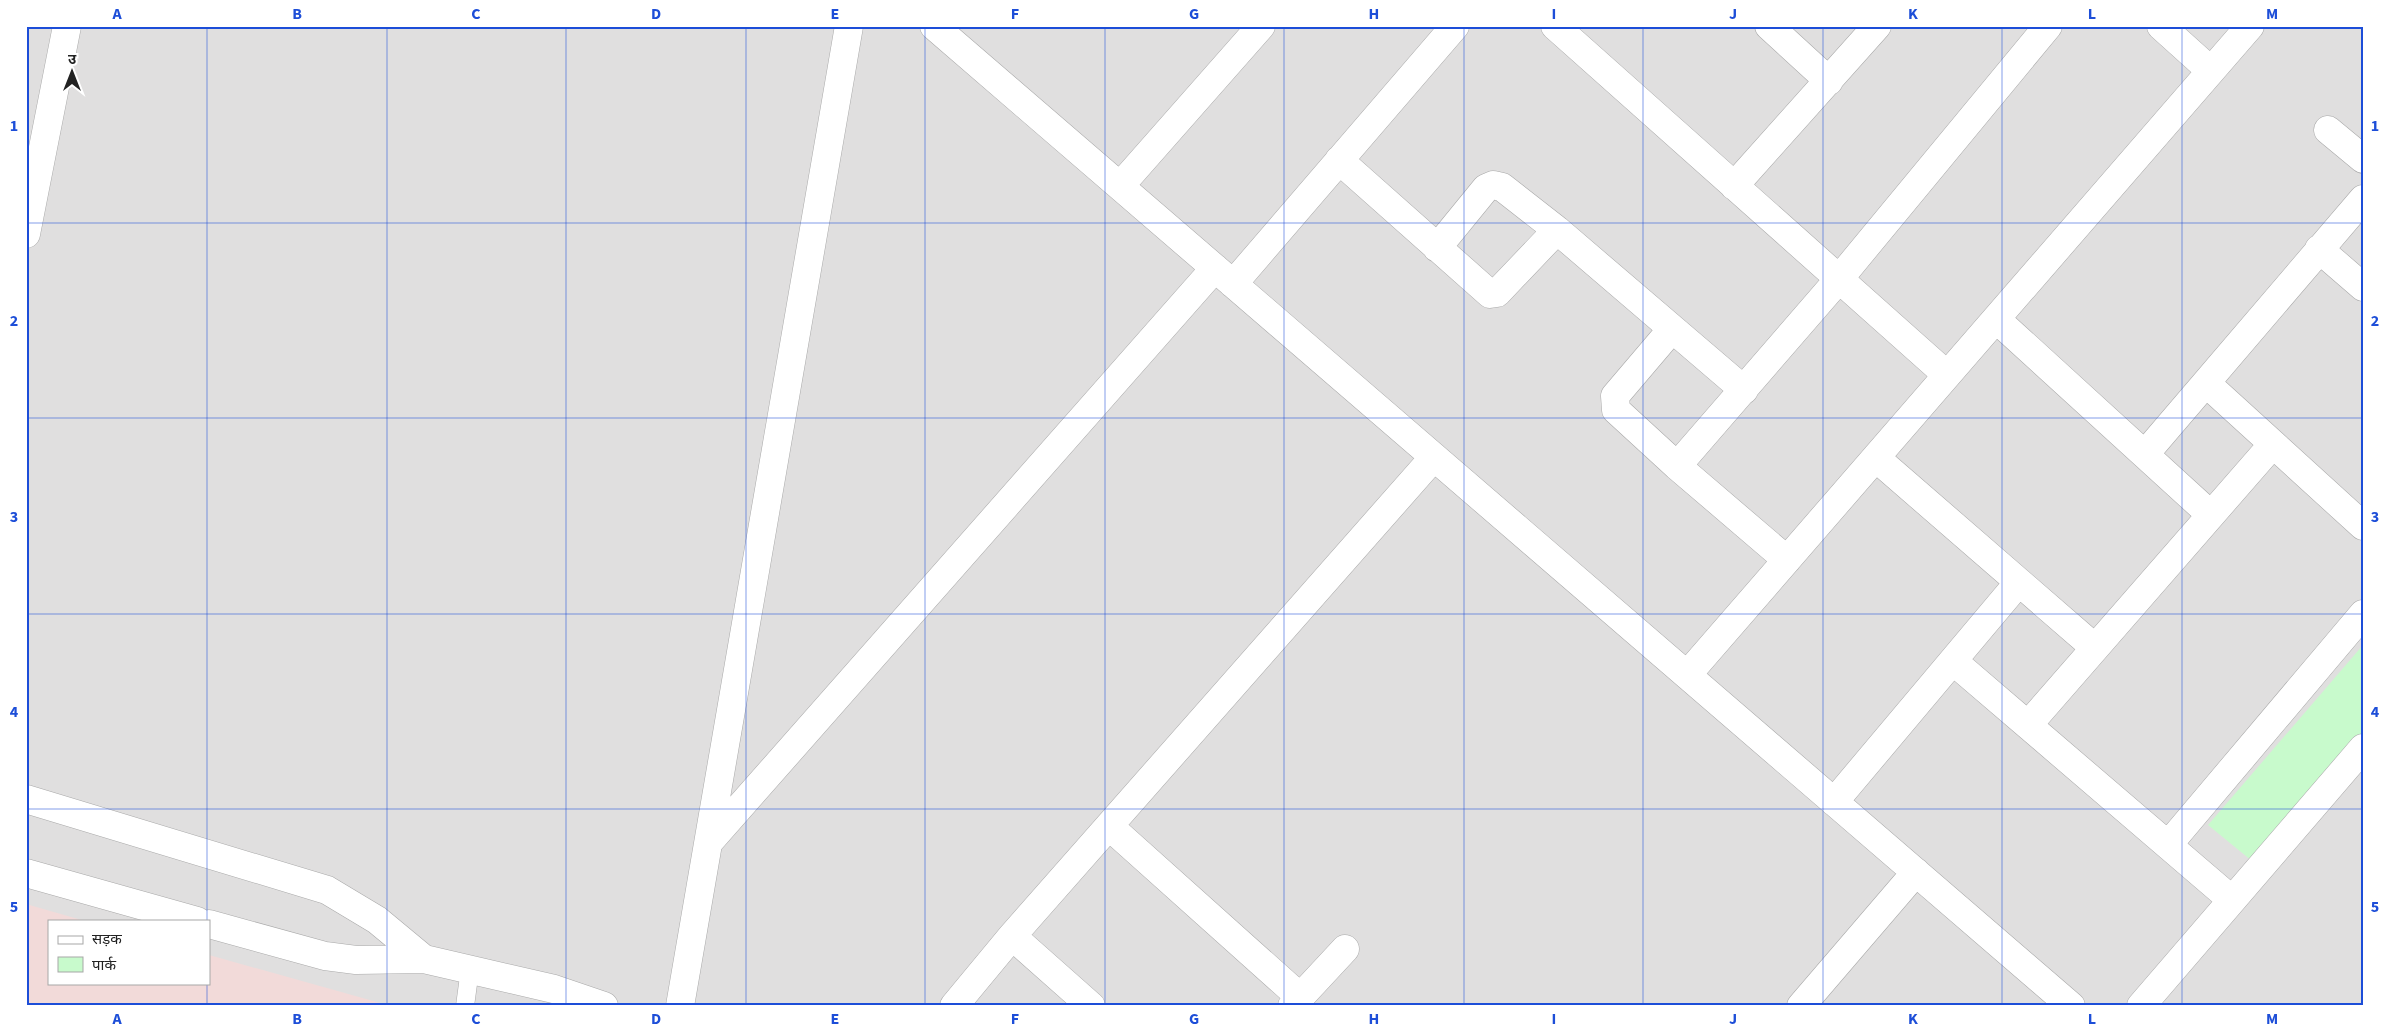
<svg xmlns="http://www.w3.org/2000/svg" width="2389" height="1032" font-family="'Source Sans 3','Noto Sans Devanagari',sans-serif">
<rect width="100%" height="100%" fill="#f2efe9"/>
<path fill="#e0dfdf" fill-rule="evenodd" d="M26,26H2363V1006H26ZM49,921H209V983H49Z"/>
<path fill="#f2dad9" d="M26,904L85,921H49V983H209V955L391,1006H26Z"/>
<path fill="#c8facc" d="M2363,645V733L2252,861L2208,825Z"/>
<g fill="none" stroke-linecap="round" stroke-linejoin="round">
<g stroke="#a9a9a9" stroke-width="19">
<path id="lane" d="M465,1006L470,969"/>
</g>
<g stroke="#a9a9a9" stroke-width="29">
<path id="street" d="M934,26L2071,1006
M1555,26L1947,375
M1769,26L1829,81
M2161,26L2211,71
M2328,130L2363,159
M1339,160L1490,294L1497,293L1557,230
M1120,186L1261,26
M1734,186L1877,26
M26,234L67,26
M1437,248L1486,188L1493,185L1502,187L1557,230L1744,390
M2319,249L2363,287
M1233,284L1455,26
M1996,319L2211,515
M1672,329L1615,396L1616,410L1677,466L1787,560
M2206,383L2363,526
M2145,454L2363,199
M1876,458L2095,648
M1677,466L1839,279L2048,26
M1953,661L2232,900
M1687,675L2250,26
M2028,725L2273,444
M26,799L327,890L377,920L424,959
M1834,802L2019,582
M1109,826L1300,997
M709,842L1215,268
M2168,845L2363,614
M26,873L197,921
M209,924L325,956L356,960L424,959L554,989L604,1006
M1012,936L1091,1006
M680,1006L849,26
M954,1006L1012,936L1434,457
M1292,1006L1345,949
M1801,1006L1916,872
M2141,1006L2363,748"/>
</g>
<use href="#lane" stroke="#fff" stroke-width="18"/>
<use href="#street" stroke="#fff" stroke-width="28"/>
</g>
<path fill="none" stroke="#1d4ed8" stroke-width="1" stroke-opacity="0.55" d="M207,26V921M387,26V1006M566,26V1006M746,26V1006M925,26V1006M1105,26V1006M1284,26V1006M1464,26V1006M1643,26V1006M1823,26V1006M2002,26V1006M2182,26V1006M26,223H2363M26,418H2363M26,614H2363M26,809H2363M207,983V1006"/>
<rect width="2389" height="1032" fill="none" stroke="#ffffff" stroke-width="55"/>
<rect x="48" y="920" width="162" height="65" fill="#ffffff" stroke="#a7a7a7"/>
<rect x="58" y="936" width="25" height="8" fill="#ffffff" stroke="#a7a7a7"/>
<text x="92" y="944" font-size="15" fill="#222222">सड़क</text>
<rect x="58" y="957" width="25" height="15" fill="#c8facc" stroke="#a7a7a7"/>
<text x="92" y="970" font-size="15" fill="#222222">पार्क</text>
<g transform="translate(72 72)" stroke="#ffffff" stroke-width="4" paint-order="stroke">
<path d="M0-4L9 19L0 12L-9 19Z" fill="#222222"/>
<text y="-8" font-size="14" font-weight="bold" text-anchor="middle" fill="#222222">उ</text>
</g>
<rect x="28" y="28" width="2334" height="976" fill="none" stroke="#1d4ed8" stroke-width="2"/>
<g font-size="16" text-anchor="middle" font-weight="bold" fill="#1d4ed8">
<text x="117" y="19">A</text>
<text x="297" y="19">B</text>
<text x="476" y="19">C</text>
<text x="656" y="19">D</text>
<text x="835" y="19">E</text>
<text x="1015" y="19">F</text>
<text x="1194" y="19">G</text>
<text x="1374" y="19">H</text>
<text x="1554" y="19">I</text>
<text x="1733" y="19">J</text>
<text x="1913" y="19">K</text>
<text x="2092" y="19">L</text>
<text x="2272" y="19">M</text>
<text x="14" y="131">1</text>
<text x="2375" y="131">1</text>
<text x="14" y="326">2</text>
<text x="2375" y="326">2</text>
<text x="14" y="522">3</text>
<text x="2375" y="522">3</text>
<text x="14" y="717">4</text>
<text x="2375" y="717">4</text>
<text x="14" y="912">5</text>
<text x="2375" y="912">5</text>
<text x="117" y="1024">A</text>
<text x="297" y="1024">B</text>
<text x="476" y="1024">C</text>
<text x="656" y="1024">D</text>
<text x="835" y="1024">E</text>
<text x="1015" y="1024">F</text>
<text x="1194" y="1024">G</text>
<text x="1374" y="1024">H</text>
<text x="1554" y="1024">I</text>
<text x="1733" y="1024">J</text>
<text x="1913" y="1024">K</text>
<text x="2092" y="1024">L</text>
<text x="2272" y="1024">M</text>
</g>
</svg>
